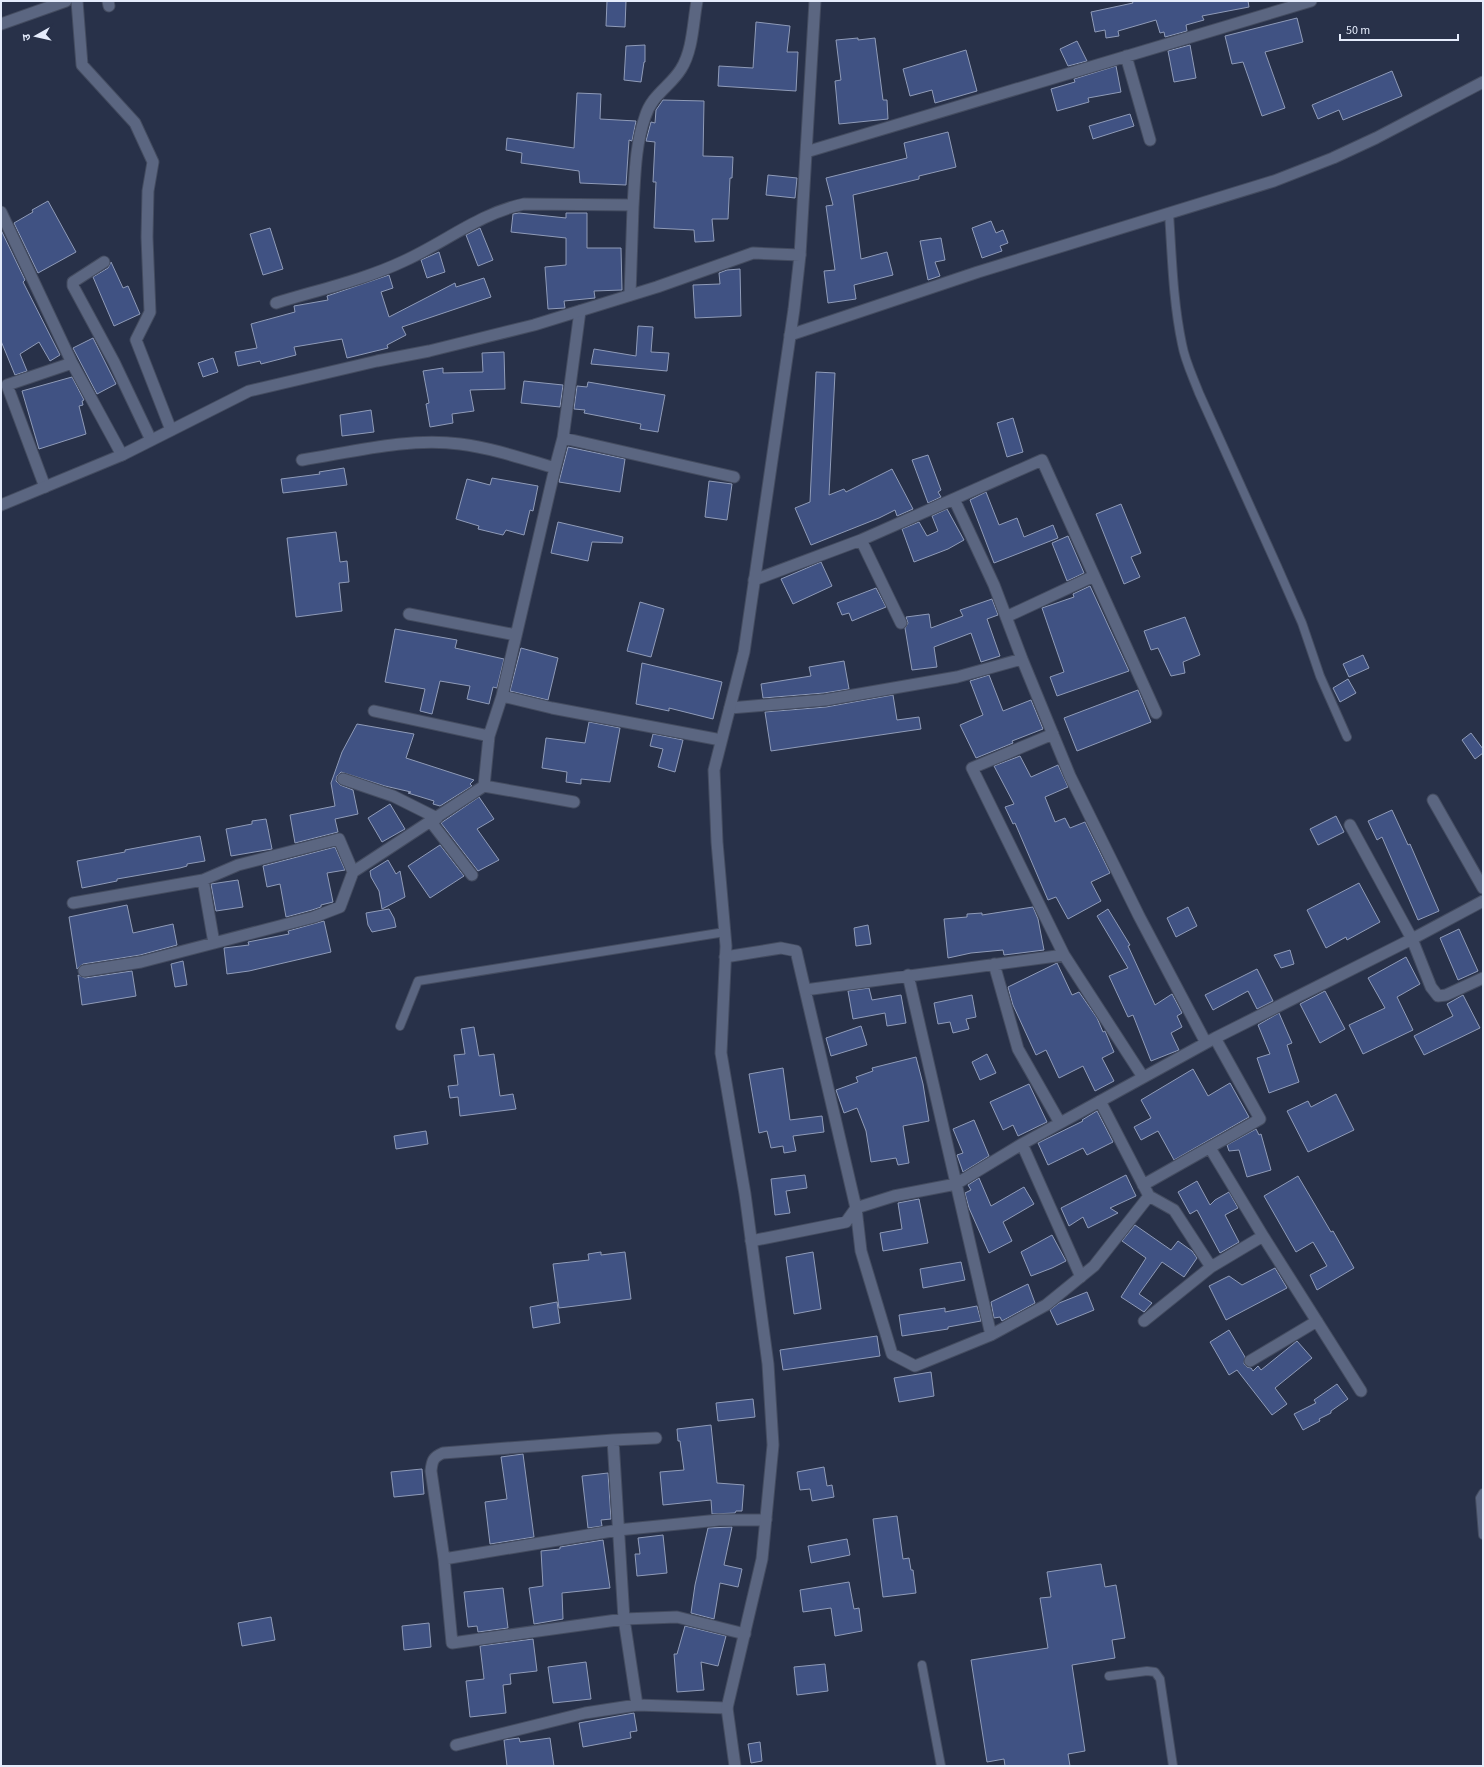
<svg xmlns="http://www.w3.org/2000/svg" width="1484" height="1767" font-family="'Source Sans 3','Noto Sans Devanagari',sans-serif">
<rect width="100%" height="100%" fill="#283149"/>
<path fill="#405283" stroke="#8f9bb8" d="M607,1H626L625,27L606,26Z
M1132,1H1248L1249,7L1202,16L1204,20L1186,25L1187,31L1165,37L1164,32L1160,33L1156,20L1118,31L1119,36L1106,38L1105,30L1095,32L1091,12L1133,3Z
M1297,18L1303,42L1265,52L1285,108L1262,116L1243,62L1232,64L1225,36Z
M756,22L790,26L787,52H798L796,91L718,86L719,66L753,68Z
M858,38V40L875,38L883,100H887L888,119L839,124L835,81L841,80L836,40Z
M1077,41L1087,61L1068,66L1060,49Z
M645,45V62H644L641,82L624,80L626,46Z
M1190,45L1196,78L1174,82L1168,51Z
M966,50L977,91L935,103L932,90L910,96L903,69Z
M1116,66L1121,92L1088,98L1089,102L1057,111L1051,89L1075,82L1074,79Z
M1392,71L1402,96L1343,120L1339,110L1318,119L1312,105Z
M577,93L601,94L600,119L636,121L632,141L629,140L626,185L580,183L579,171L521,163L522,153L506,150L507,138L574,148Z
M663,100L704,101L703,156L733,157L732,178H730L728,219H712L714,241L695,242L694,230L654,228L656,182H653L655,142L646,141L651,122L655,123L656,110Z
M1130,114L1134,126L1093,139L1089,126Z
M948,132L956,167L919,176V179L853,195L861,259L887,252L893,275L854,285L856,299L828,303L824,271L835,270L826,206L833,205L826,178L907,158L904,143Z
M768,175L797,178L795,198L766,195Z
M48,201L76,252L38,273L14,223L33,212L32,210Z
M519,213L566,218V213H587V248H621L622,290L594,291L595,298L564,301L565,308L548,309L545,267L566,265V238L511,232L513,214Z
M991,221L996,233L1003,230L1008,243L1000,246L1002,251L982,258L972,228Z
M270,228L283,269L263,275L250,234Z
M480,228L493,260L478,266L466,235Z
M1,230L25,280L23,282L60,355L50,361L39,342L20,354L27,371L15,375L1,341Z
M941,238L945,260L935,262L940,276L928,280L920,241Z
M439,252L445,272L427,278L421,260Z
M111,262L123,288L128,286L140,314L114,326L93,277L108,268Z
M740,269L741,316L695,318L693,285L720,284L719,273L727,270Z
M389,275L393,288L381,292L389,317L455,283L456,287L484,278L491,297L402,327L406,335L387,345L388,348L347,358L342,339L294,347L296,355L261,364L260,361L238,366L235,352L257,348L251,324L295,312L294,306L328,300L327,296Z
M638,326L653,327L651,352L669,353L667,371L591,364L594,349L636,356Z
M93,338L116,384L97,394L73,348Z
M504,352L505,389L470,390L474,411L452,414L453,423L430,427L426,404L429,403L423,371L443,368V373L483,372L482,353Z
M213,358L218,372L203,377L198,363Z
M816,372L835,373L829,495L844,489L846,492L892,469L913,509L897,516L895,510L879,518L811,545L795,508L810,502Z
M72,377L84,400L82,401L83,405L79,406L86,434L39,449L22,391Z
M524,381L563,385L560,407L521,403Z
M588,382L665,395L658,432L640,429L641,424L584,413L585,410L574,409L577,386L587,387Z
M371,410L374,432L342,436L340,415Z
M1013,418L1023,452L1007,457L997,423Z
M568,447L625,459L620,492L559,482Z
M928,455L941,490L938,492L941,497L928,503L912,460Z
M344,468L347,485L283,493L281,479L320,474L319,472Z
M492,478L538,486L533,511L530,510L524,535L506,530L503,535L478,529L479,526L456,519L467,479L490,485Z
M709,481L732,484L727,520L705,517Z
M986,492L999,525L1017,518L1024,537L1053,525L1058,538L994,563L970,500Z
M1121,504L1141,553L1131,557L1140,577L1124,584L1096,514Z
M947,509L964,540L948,549L914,562L902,529L919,522L927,536L938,531L932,516Z
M558,522L623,537L622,543L592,542L588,561L551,553Z
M336,532L340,562L347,561L349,582L339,583L342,611L296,617L287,538Z
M1068,536L1084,573L1067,581L1052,543Z
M821,562L832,586L793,604L781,579Z
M1090,586L1129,671L1057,696L1050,677L1064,672L1042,608L1074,597L1073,594Z
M876,588L886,607L852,621L849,613L842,615L837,603Z
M992,599L998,615L987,619L1000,656L981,662L971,633L934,647L937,667L912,670L905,628L908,623L906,617L929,614L931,628L963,616L960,610Z
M640,602L664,609L651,657L627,651Z
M1185,617L1200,655L1183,662L1185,673L1171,676L1158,648L1151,650L1144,631Z
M395,629L457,640L455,648L504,659L497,688L493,687L489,704L467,699L470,686L440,681L432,714L420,711L425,689L385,682Z
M521,648L558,658L548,700L510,691Z
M1363,655L1369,668L1349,677L1343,664Z
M844,661L849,689L824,693L763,698L761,684L811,676L809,667Z
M642,663L722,682L713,719L669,708V711L636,704Z
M989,675L1003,711L1031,700L1043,729L1012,741L1013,743L976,758L960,725L983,715L970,681Z
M1348,679L1356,693L1340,702L1333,688Z
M1138,690L1151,722L1077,751L1064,718Z
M893,695L897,720L919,717L921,729L771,751L765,712L826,707Z
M589,722L620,728L610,782L581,779V784L566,782L567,772L542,768L546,738L585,743Z
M357,724L414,734L406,758L474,780L470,784L472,786L440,806L433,804L434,801L408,793L411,792L385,786L341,772L337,776L336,781L340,785L353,790L358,814L335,819L338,832L295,843L290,815L335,806L331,783L342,752Z
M1471,733L1483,749V753L1475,759L1462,740Z
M653,734L683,740L675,772L658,767L663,749L650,746Z
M1020,756L1031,777L1058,765L1068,787L1045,797L1055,822L1065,818L1070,828L1085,822L1110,873L1091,882L1101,901L1068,919L1056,897L1048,900L1015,823L1013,824L1005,807L1014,804L994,766Z
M479,797L494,819L477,829L499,860L478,871L441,823Z
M390,804L405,829L382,842L368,818Z
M1392,810L1408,845L1410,844L1439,911L1418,920L1382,837L1377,840L1368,821Z
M1336,816L1344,832L1318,845L1310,829Z
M266,819L272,849L231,856L226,829L252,824V821Z
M200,836L205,861L187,864V866L180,868L117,879V881L82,888L77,861L125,852V850Z
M440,845L464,876L430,898L408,866Z
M335,847L345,870L327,873L333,902L321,905V907L312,910L286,917L280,884L267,887L263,866Z
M388,860L396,874L400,871L405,897L382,909L379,891L371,877L370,871Z
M238,880L243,907L216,911L211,884Z
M1359,883L1380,922L1347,940L1346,937L1326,948L1307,910Z
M127,905L133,933L173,924L177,945L140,955L83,964L77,969L69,917Z
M1033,907L1038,919L1044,950L1004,955L1003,950L971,953L948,958L944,919L967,917V914L982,913V915Z
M1188,907L1197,926L1176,937L1167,918Z
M389,909L394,918L396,927L372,932L368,925L366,913Z
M1108,909L1130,945L1128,946L1155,1005L1172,994L1182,1013L1177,1016L1182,1027L1171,1033L1179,1050L1151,1061L1133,1015L1128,1017L1109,976L1128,968L1097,916Z
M324,921L331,952L249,971L227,974L224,948L249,945L248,942L289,934L288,931Z
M868,925L871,944L856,946L854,928Z
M1459,929L1478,971L1458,980L1440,938Z
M1290,950L1294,964L1281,968L1274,955Z
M1406,957L1420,984L1397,997L1413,1030L1363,1054L1349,1025L1385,1008L1368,978Z
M183,961L187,985L175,987L171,964Z
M1057,963L1072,995L1079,992L1097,1018L1103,1032L1105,1031L1114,1052L1102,1058L1114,1081L1095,1091L1083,1066L1059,1078L1046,1050L1036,1055L1013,1005L1008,987Z
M1257,969L1273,1001L1257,1009L1248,991L1213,1010L1205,995Z
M132,971L136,996L82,1005L78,975L85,978Z
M869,988L872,1000L901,995L906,1023L887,1026L885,1013L853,1019L848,991Z
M1325,991L1345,1029L1320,1043L1300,1004Z
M972,995L976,1017L966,1019L969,1029L953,1033L950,1022L938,1024L934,1003Z
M1463,995L1480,1028L1424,1055L1414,1036L1453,1016L1447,1004Z
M1279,1013L1292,1043L1287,1045L1299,1082L1269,1093L1257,1058L1270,1054L1258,1025Z
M861,1026L867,1045L831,1056L826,1038Z
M474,1027L479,1056L494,1054L500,1096L513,1094L516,1109L460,1116L458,1097L450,1098L448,1086L458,1085L454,1055L465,1054L461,1029Z
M987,1054L996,1073L980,1080L972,1062Z
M916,1057L923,1084L929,1121L903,1126L909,1163L898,1165L896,1158L871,1162L866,1131L857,1108L844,1113L836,1090L858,1082L856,1077L873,1071L872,1068Z
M783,1068L790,1120L822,1116L824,1132L793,1136L796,1151L784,1153L783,1146L771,1148L767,1131L759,1133L749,1074Z
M1193,1069L1208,1096L1230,1083L1249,1117L1174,1160L1158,1131L1141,1140L1134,1127L1151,1118L1141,1100Z
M1029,1084L1047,1122L1018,1136L1013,1125L1003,1130L990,1102Z
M1336,1094L1354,1130L1308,1152L1287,1111L1308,1101L1311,1107Z
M1097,1111L1113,1142L1087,1155L1083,1148L1048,1165L1038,1143L1083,1121L1082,1120Z
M974,1120L989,1156L963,1172L957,1155L963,1153L953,1129Z
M1256,1129L1259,1135L1261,1134L1271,1170L1247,1177L1239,1150L1229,1151L1227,1145Z
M426,1131L428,1144L396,1149L394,1136Z
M805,1175L807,1188L786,1191L790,1213L775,1215L771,1179Z
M1126,1175L1136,1196L1110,1208L1118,1213L1088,1228L1083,1217L1069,1226L1061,1208Z
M1298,1176L1331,1232L1333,1231L1354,1268L1317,1290L1310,1275L1327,1266L1313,1242L1296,1252L1264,1196Z
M979,1178L991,1206L1024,1187L1034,1204L1003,1222L1012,1241L989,1253L969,1208L965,1193L971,1190L968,1185Z
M1197,1181L1210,1205L1215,1200L1229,1192L1238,1208L1225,1215L1239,1242L1220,1253L1197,1210L1190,1214L1178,1192Z
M919,1199L928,1243L883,1251L880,1233L902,1229L898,1203Z
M1135,1225L1171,1250L1178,1241L1192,1251L1197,1258L1184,1277L1162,1262L1139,1294L1152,1303L1144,1312L1121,1297L1146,1258L1122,1241Z
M1052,1235L1066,1261L1052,1268L1031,1276L1021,1252Z
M601,1252V1255L625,1252L631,1299L559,1308L553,1264L589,1260L588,1254Z
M813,1252L821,1309L794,1314L786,1257Z
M961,1262L965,1280L923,1288L920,1269Z
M1275,1268L1287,1288L1226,1320L1209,1286L1229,1276L1242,1285Z
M1028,1284L1035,1303L1002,1321L1000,1317L994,1318L991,1302Z
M1087,1292L1094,1310L1057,1325L1050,1310L1059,1303Z
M557,1302L560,1323L533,1328L530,1307Z
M977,1306L981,1321L948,1327V1329L902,1336L899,1315L945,1308V1312Z
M1229,1330L1245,1357L1244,1364L1247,1367L1251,1368L1253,1371L1258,1366L1261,1370L1297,1341L1312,1358L1275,1388L1287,1404L1272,1415L1237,1370L1229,1375L1210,1342Z
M877,1336L880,1356L783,1370L780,1350Z
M931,1372L934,1396L899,1402L894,1378Z
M1337,1384L1348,1399L1331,1411V1413L1319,1419L1320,1421L1303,1430L1294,1414L1316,1403L1314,1400Z
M753,1399L755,1417L718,1421L716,1403Z
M711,1425L717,1483L744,1485L742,1511H736L735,1513L712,1514L711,1500L663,1505L660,1472L684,1470L680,1441H678L677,1429Z
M523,1454L534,1537L490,1544L485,1502L507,1499L501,1457Z
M824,1467L827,1486L832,1485L834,1497L812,1501L810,1489L800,1490L797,1472Z
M422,1469L424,1494L394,1497L391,1472Z
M608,1473L611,1519L601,1520L602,1526L588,1528L582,1476Z
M897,1516L903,1559L909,1558L911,1570H913L916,1593L883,1597L873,1519Z
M732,1527L724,1565L742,1569L738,1587L720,1583L714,1619L691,1613L695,1585L708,1528Z
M663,1535L667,1573L637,1576L635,1554H640L638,1538Z
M847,1539L850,1555L811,1563L808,1546Z
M603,1540L610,1588L562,1593L563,1619L534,1624L529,1588L543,1586L541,1551L560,1549V1547Z
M1101,1564L1105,1587L1116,1585L1125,1638L1112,1640L1115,1658L1072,1665L1085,1751L1068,1754L1070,1766H1005L1004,1759L987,1762L971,1660L1048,1648L1040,1598L1051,1597L1047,1572Z
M849,1582L854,1609L859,1608L862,1631L835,1636L831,1608L803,1612L800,1590Z
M503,1588L508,1628L478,1632L477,1626L468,1627L464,1592Z
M271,1617L275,1640L242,1646L238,1623Z
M429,1623L431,1647L404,1650L402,1626Z
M685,1626L726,1636L718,1666L701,1662L704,1690L677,1692L674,1654H677Z
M533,1639L537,1671L510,1674L511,1684L503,1685L506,1713L470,1717L466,1681L484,1679L480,1646Z
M586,1662L591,1699L553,1703L548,1667Z
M825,1664L828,1691L797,1695L794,1667Z
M634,1713L637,1731L630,1732L631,1738L583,1747L579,1723Z
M519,1738L520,1742L550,1738L554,1766H507L504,1740Z
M760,1742L762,1761L751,1763L748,1744Z"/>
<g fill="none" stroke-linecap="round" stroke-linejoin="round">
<g stroke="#444c60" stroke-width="10">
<path id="service" d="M1169,213C1172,257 1173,302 1182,344C1185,361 1193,377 1199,393L1277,566L1302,623L1320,676L1347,737
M400,1026L418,981L725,932
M1483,1493L1480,1498L1483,1535
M922,1665L941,1766
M1109,1676L1147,1671L1155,1672L1160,1679L1173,1766"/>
</g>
<g stroke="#444c60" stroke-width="13">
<path id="minor" d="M77,1L82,65L135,123L153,162L148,191L147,237L150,312L136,340L171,430
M108,1L109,6
M1,24L66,1
M1126,56L1150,140
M806,152L1311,1
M1,212L72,363L122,455
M800,255L815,1
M104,262L73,282V286L114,362L151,440
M630,295C631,266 632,236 633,207C635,176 635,146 645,117C652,94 670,87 681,69C693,50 693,22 697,1
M276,303C318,290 364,280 404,261C444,243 480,213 524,204L633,205
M790,335L978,272L1274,181L1333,158L1376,138L1483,82
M563,438L734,477
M302,460C352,452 409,437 460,444C492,448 524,459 555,468
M45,487L7,385L72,363
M954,499L994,585L1022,659L1070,776L1139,916L1206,1043
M861,540L901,623
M754,580L861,540L1042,460L1156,713
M409,614L516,635
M1006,617L1094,576
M502,696L552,708L721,740
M730,708L825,700L957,677L1022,659
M374,711L489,736
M1053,734L972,768L1064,955L1143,1077
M343,779L393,796L437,818
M484,786L574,802
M1433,800L1483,888
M431,822L472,875
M1350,825L1412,939L1431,987L1438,996L1446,995L1483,978
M203,880L214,943
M73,903L203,880L238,865L339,839L353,872
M725,957L781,948L796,951L856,1208L861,1251L892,1354L915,1366L991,1335L1046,1305L1094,1266L1149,1196
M994,964L1018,1049L1060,1123
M84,971L141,962L314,917L340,907L353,872L484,786L489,736L502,696L555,468L563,438L580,311
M908,975L991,1335
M805,990L1064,955
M1100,1101L1149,1196L1174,1210L1211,1267
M1022,1144L1081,1277
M1210,1148L1263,1236
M1143,1185L1260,1119L1215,1038
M751,1241L846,1222L856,1208L894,1196L956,1184L1022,1144L1215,1038L1412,939L1483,901
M1144,1321L1211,1267L1263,1236L1361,1391
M1250,1361L1317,1321
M656,1438L613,1440L443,1453C433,1457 432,1461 431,1471L444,1559L452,1643L624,1619L677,1617L745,1634
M613,1440L624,1619L637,1705
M444,1559L618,1530L719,1520H766
M456,1745L585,1713L637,1705L727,1708"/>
</g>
<g stroke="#444c60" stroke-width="13">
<path id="tertiary" d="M1,505L122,455L249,391L377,361L429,351L534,325L657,287L753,253L800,255L794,309L744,652L714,770L717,842L726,946L721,1053L745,1194L768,1364L773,1445L762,1559L727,1708L735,1766"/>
</g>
<use href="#service" stroke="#5b6681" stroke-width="8"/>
<use href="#minor" stroke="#5b6681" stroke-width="11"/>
<use href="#tertiary" stroke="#5b6681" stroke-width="11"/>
</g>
<rect width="1484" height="1767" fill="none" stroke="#e5ecfc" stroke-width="4"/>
<g transform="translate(36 36) rotate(262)" stroke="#283149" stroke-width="3" paint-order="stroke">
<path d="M0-3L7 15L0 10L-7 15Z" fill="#e5ecfc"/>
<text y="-6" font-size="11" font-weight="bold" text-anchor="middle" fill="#e5ecfc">उ</text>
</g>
<path d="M1340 34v6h118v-6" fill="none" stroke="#e5ecfc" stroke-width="2"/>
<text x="1346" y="34" font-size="12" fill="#e5ecfc" stroke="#283149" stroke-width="3" paint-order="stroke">50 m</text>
</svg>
